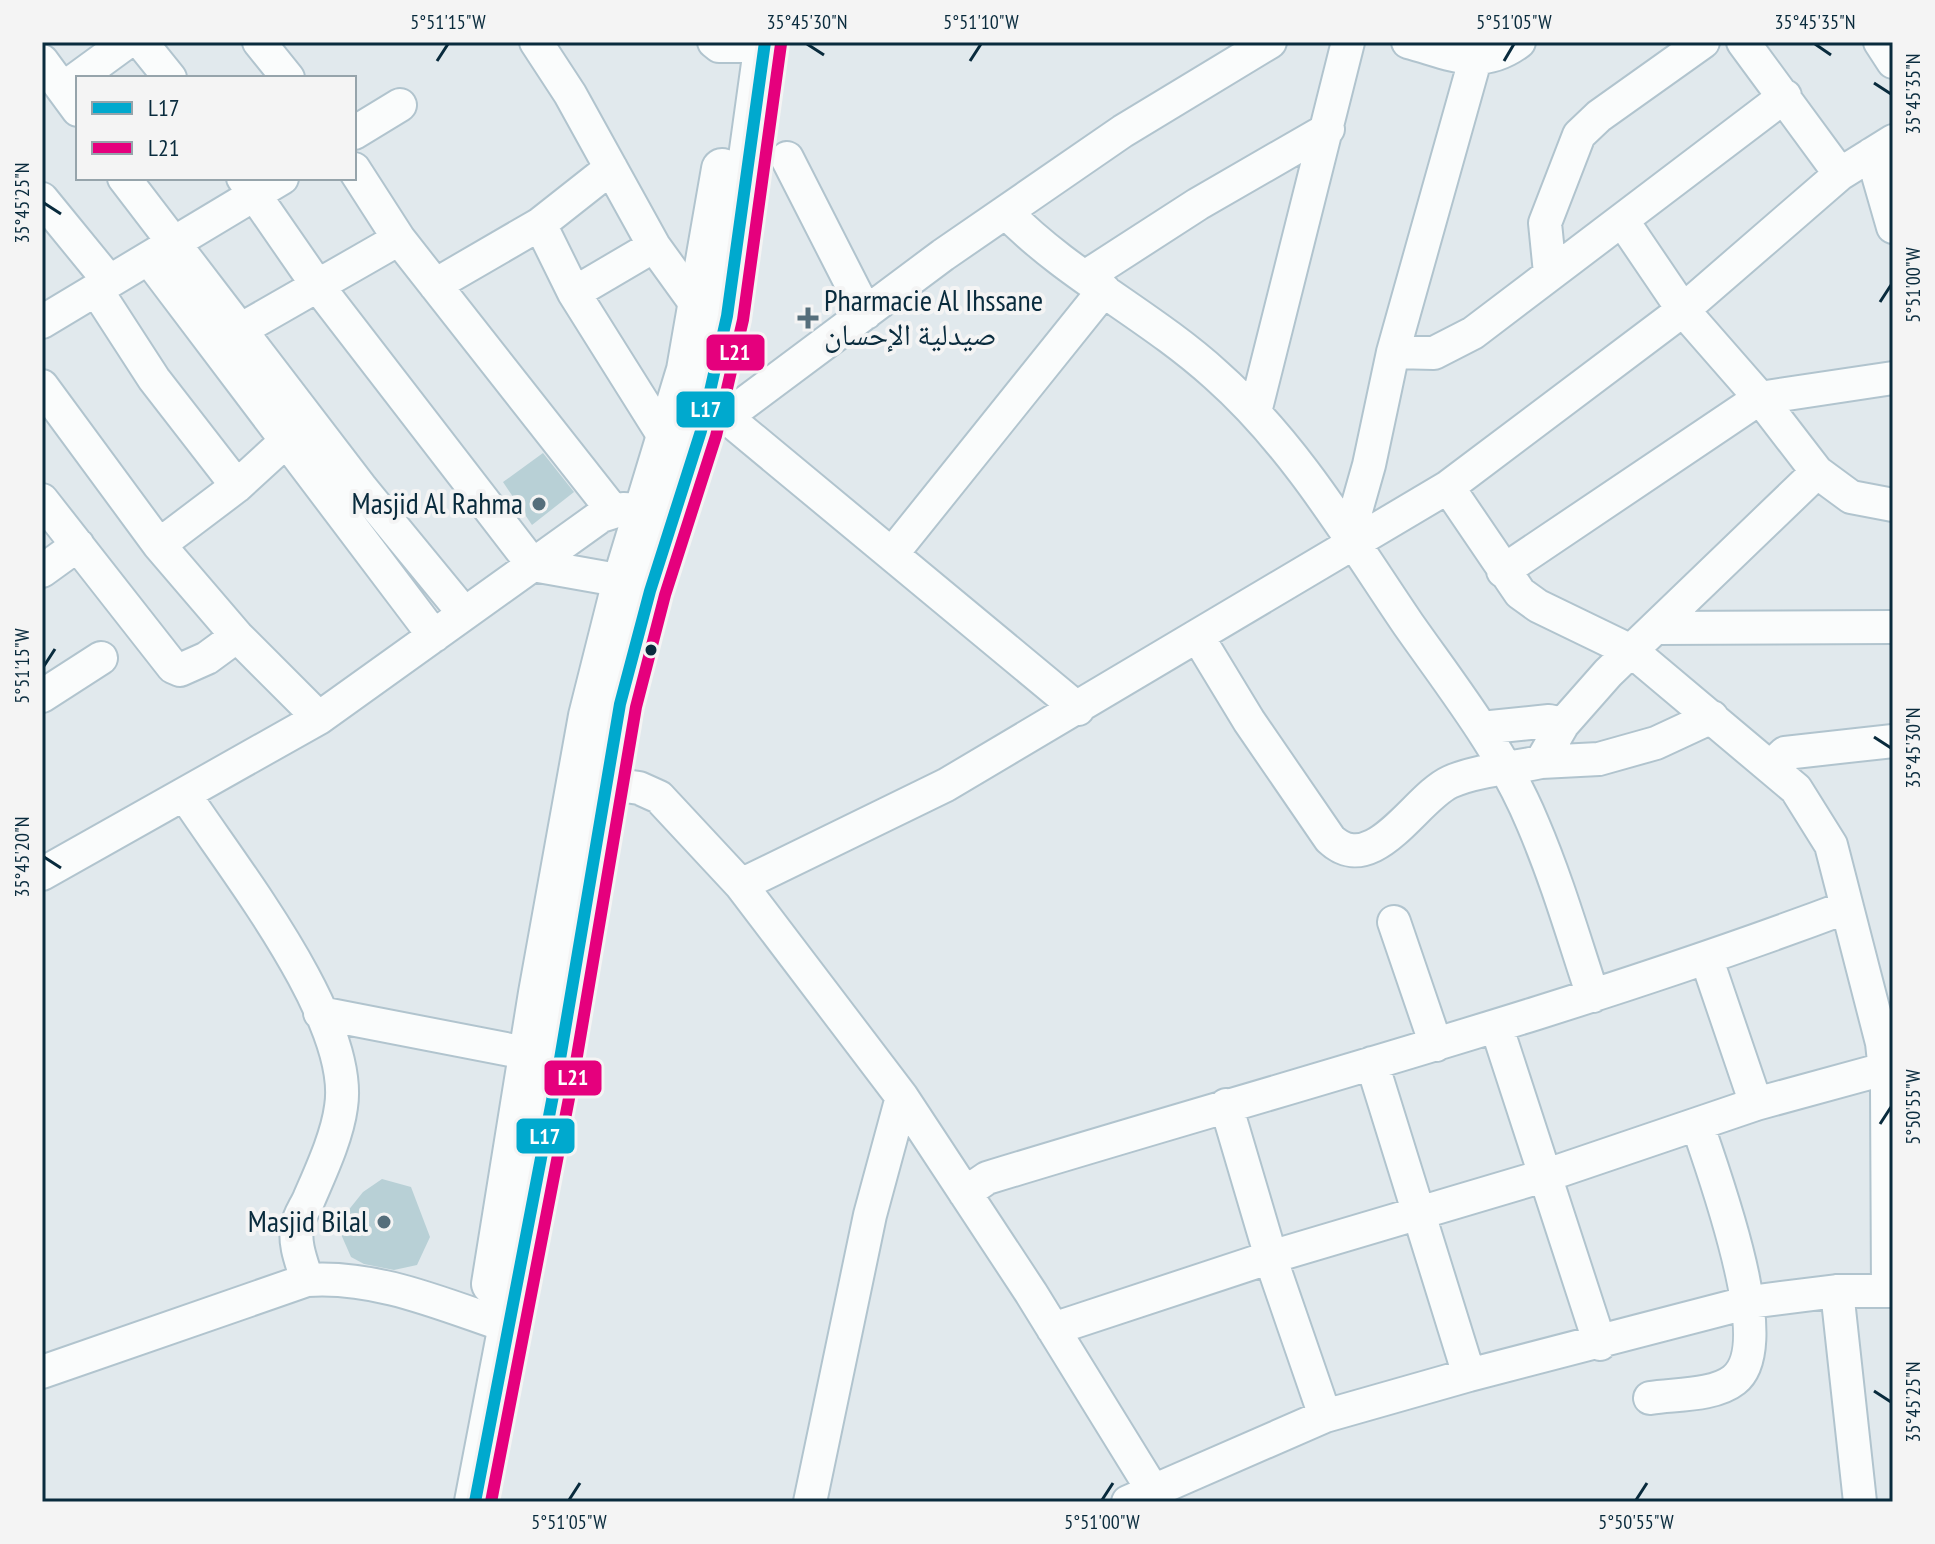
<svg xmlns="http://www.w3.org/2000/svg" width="1935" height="1544" font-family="'PT Sans Narrow','Noto Naskh Arabic',sans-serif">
<rect width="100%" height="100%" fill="#e1e9ed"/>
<path fill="#b8d0d6" d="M543,453L574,492L532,525L503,482Z
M382,1179L411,1187L430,1237L417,1265L394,1270L364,1264L351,1257L340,1232L347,1212L363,1192Z"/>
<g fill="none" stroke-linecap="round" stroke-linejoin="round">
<g stroke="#b1c4ce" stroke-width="36">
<path id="minor" d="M141,42L170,78
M259,42L288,78
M536,42L570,94L654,246L698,307
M714,42L719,46H764
M1408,42C1450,53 1480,71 1519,42
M1743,42L1840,174
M1880,42L1893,62
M42,61L78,110
M64,88L127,42
M354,133L400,105
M1872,154L1893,227
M787,158L866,313
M354,169L399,239L613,511
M124,178L362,489L463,612
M243,178L317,285L533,565L623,581L643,588
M42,199L109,281
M1006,212C1068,276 1150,315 1216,375C1295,445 1349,537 1408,624C1453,688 1503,751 1533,824C1557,880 1574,939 1593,996
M1622,220L1683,310L1760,398L1817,472L1851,497L1893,505
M540,224L574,293L665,438
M149,259L434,636
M1550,273L1545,223L1579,135L1599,116L1703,42
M1085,277L1198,204L1328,129
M435,285L540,224L611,168
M97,291L154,379L237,486
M574,293L654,246
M42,322L282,178
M240,330L399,239
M1393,352L1434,353L1473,333L1785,96
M42,386L159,545L237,636L319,718
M1255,412L1348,42
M726,417L1078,709
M701,431L726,417L943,255L1123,131L1270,42
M1448,487L1520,593L1538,606L1633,652L1796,789L1831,845L1882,1043L1887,1089L1888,1291
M42,500L173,667L180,670L207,658L237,636
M1350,532L1369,465L1393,352L1475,60
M159,545L237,486L285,442
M892,554L1104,290
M42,571L78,545
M1503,571L1760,398L1893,378
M1656,628L1893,627
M1198,637L1249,721L1330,839C1373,880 1415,798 1450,782C1477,770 1513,768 1541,762L1563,724L1608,673L1817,472
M42,696L101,658
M1481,728L1549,721L1563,724
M1541,762L1599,759L1656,743L1712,717
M1770,767L1785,753L1893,741
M584,780L639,788L659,797L741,885L902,1097L1031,1293L1160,1502
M42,874L319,718L601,516L623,509L667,511
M741,885L946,785L1448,487L1683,310L1840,174L1893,141
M1394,922L1436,1045
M1707,960L1756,1104
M320,1013L552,1058
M1497,1028L1600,1344
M1372,1063L1469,1375
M1226,1105L1276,1274L1325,1416
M965,1193L987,1178C1274,1090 1566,1013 1847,907
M307,1280C377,1275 444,1305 510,1327
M1837,1291L1860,1502
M1053,1329L1271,1257L1547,1175L1756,1104L1884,1069
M42,1372L307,1280C302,1263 294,1245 297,1227C298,1217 305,1208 309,1199C321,1171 337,1137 341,1107C355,1020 232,867 185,795
M1650,1398C1674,1394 1714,1396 1734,1380C1779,1345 1713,1173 1698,1126
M810,1502L870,1215L902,1097
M1128,1502L1325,1416L1469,1375L1750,1302L1837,1291H1893"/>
</g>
<g stroke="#b1c4ce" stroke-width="44">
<path id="major" d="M492,1284L539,993L589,716L623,581L687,370L722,169
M475,1502L560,1059L620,704L650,591L701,431L727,316L765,42"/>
</g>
<use href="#minor" stroke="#fafcfc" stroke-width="32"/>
<use href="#major" stroke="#fafcfc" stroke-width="40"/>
<g stroke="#f4f4f4" stroke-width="18">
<path id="bus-1" d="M475,1502L560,1059L620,704L650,591L701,431L727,316L765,42"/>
</g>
<g stroke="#f4f4f4" stroke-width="18">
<path id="bus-2" d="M491,1502L576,1062L636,707L665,595L716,436L743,320L781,44"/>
</g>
<use href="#bus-1" stroke="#00a9ce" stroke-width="12"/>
<use href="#bus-2" stroke="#e5007d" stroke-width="12"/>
</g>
<path fill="none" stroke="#092b3d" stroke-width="3" d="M807,44L824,55M1815,44L1831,55M437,61L448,44M970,61L981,44M1504,61L1514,44M1874,83L1891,94M44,203L61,214M1880,302L1891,285M44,666L55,649M1874,737L1891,748M44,857L61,868M1880,1124L1891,1107M1874,1391L1891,1402M569,1500L580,1483M1102,1500L1113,1483M1636,1500L1647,1483"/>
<g fill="#556e7b" stroke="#f4f4f4" stroke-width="3">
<path d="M804 306h8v8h8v8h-8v8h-8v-8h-8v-8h8z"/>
<circle cx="539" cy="504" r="8"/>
<circle cx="384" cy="1222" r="8"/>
</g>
<circle fill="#092b3d" stroke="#f4f4f4" stroke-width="3" cx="651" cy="650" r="7"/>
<g text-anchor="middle" stroke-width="8" stroke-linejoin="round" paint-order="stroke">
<g font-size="30" fill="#092b3d" stroke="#f4f4f4" text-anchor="end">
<text x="824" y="311" text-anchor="start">Pharmacie Al Ihssane<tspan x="824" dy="34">صيدلية الإحسان</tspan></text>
<text x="523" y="514">Masjid Al Rahma</text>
<text x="368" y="1232">Masjid Bilal</text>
</g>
</g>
<g stroke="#f4f4f4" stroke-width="3">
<rect x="705" y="333" width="61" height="39" rx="8" fill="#e5007d"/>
<rect x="675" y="390" width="61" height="39" rx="8" fill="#00a9ce"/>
<rect x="543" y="1059" width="60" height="38" rx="8" fill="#e5007d"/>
<rect x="515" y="1117" width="61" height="38" rx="8" fill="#00a9ce"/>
</g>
<g font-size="22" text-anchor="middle" font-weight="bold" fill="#fff">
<text x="735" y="360">L21</text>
<text x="706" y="417">L17</text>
<text x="573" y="1085">L21</text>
<text x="545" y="1144">L17</text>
</g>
<rect width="1935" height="1544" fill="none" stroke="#f4f4f4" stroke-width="88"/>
<rect x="76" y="76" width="280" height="104" fill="#f4f4f4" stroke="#96a4ab" stroke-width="2"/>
<rect x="92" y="102" width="40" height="12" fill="#00a9ce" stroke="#96a4ab" stroke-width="2"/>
<text x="148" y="116" font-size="24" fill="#092b3d">L17</text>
<rect x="92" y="142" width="40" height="12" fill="#e5007d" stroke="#96a4ab" stroke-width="2"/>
<text x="148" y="156" font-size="24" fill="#092b3d">L21</text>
<rect x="44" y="44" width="1847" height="1456" fill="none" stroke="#092b3d" stroke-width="3"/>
<g font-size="20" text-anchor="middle" fill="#092b3d">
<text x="448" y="29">5°51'15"W</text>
<text x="807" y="29">35°45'30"N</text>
<text x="981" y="29">5°51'10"W</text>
<text x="1514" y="29">5°51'05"W</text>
<text x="1815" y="29">35°45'35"N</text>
<text transform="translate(1913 94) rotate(-90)" y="7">35°45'35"N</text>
<text transform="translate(22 203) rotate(-90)" y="7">35°45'25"N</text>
<text transform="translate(1913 285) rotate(-90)" y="7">5°51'00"W</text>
<text transform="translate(22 666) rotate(-90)" y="7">5°51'15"W</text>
<text transform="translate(1913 748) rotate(-90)" y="7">35°45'30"N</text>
<text transform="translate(22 857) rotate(-90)" y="7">35°45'20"N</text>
<text transform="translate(1913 1107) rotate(-90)" y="7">5°50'55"W</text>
<text transform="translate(1913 1402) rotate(-90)" y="7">35°45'25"N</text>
<text x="569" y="1529">5°51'05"W</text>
<text x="1102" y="1529">5°51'00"W</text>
<text x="1636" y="1529">5°50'55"W</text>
</g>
</svg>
